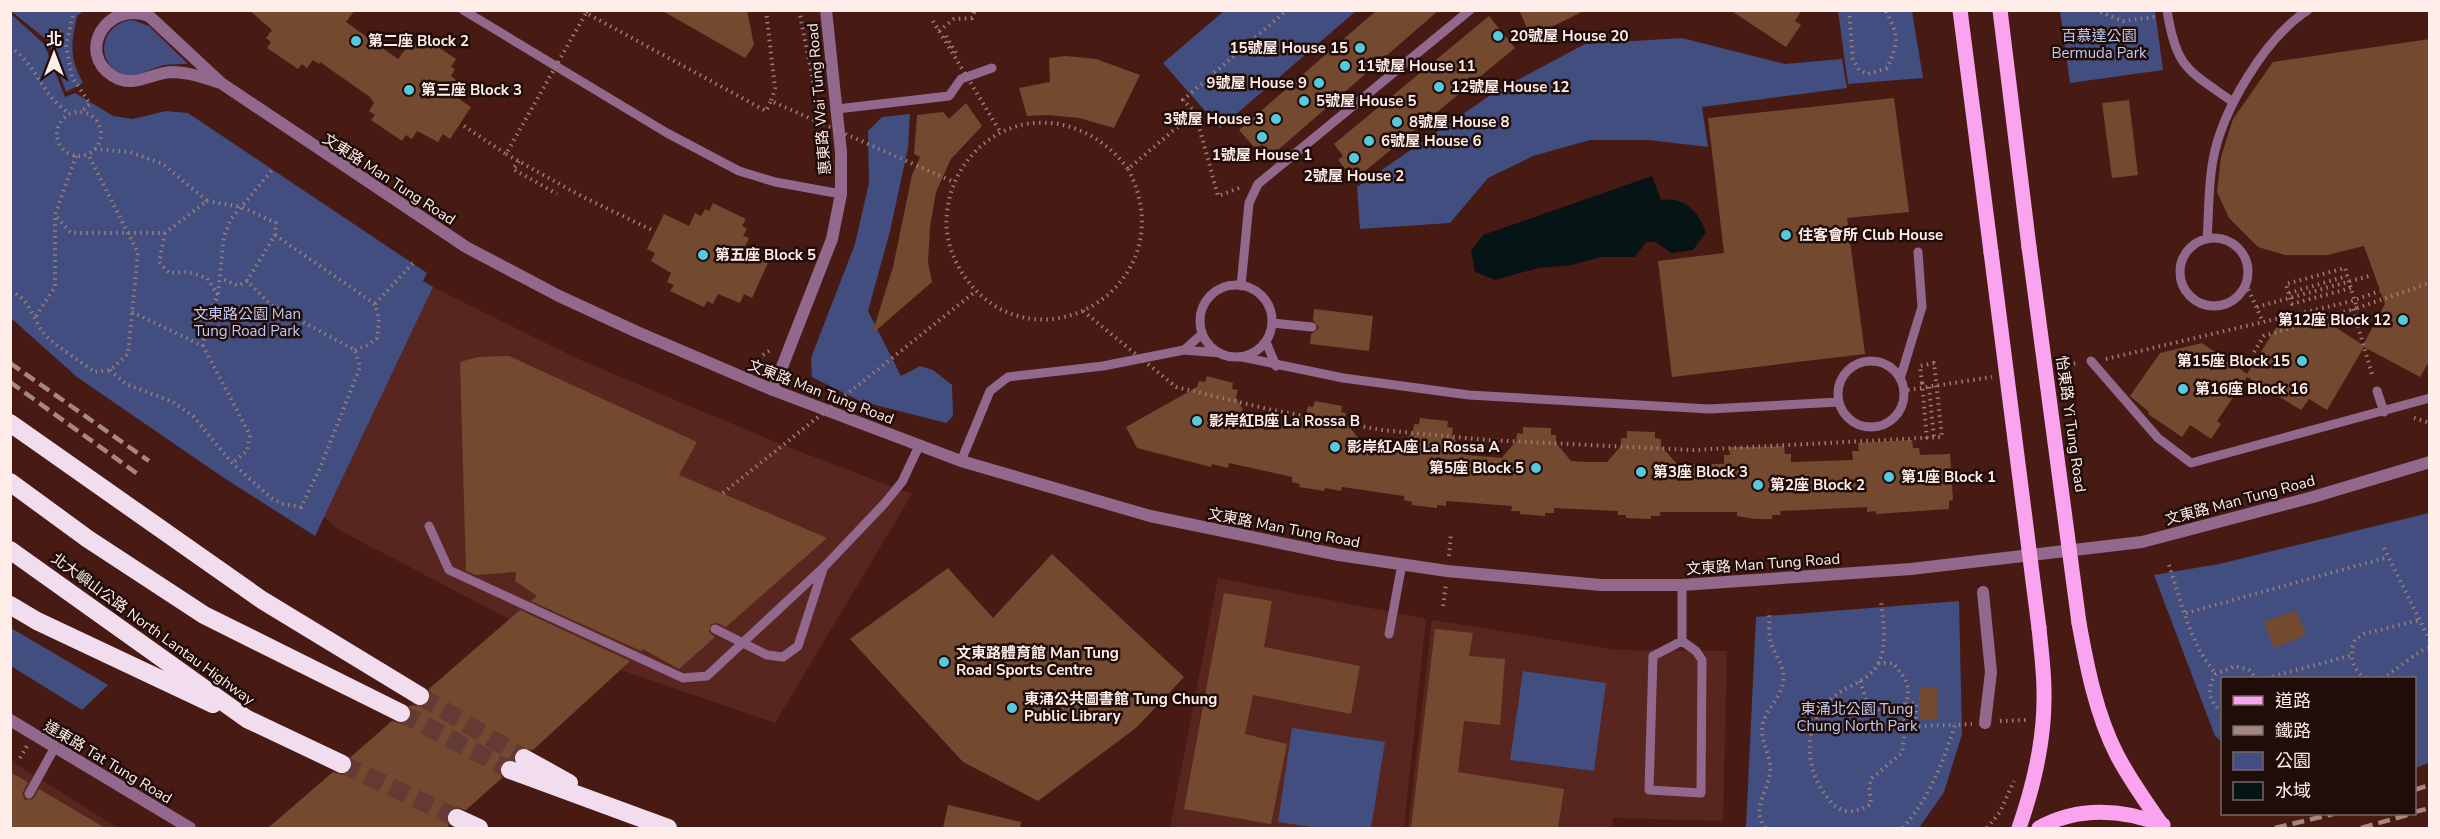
<svg xmlns="http://www.w3.org/2000/svg" width="2440" height="839" font-family="'Nunito Sans','Noto Sans TC',sans-serif">
<rect width="100%" height="100%" fill="#471b14"/>
<path fill="#58261e" d="M433,287L578,359L785,446L912,494L775,723L621,670L446,828H268L509,619L341,531L324,517Z
M1218,578L1426,619L1404,828H1170Z
M1432,620L1616,650L1727,651L1723,821L1613,818L1612,828H1408Z
M11,761L118,828H11Z"/>
<path fill="#414e7f" d="M11,11H84L77,16C71,45 69,57 83,83L66,92L48,41Z
M1224,11V10L1356,11L1220,128L1163,63Z
M1838,11H1912L1923,78L1848,84Z
M2060,11H2155L2163,70L2070,83Z
M11,14L44,44L65,97L75,93L113,116L133,119L166,111L188,113L427,273L423,281L433,287L315,536L224,478L77,377L11,318Z
M133,20L149,26L188,64C180,64 172,64 164,65C151,68 137,79 123,74C92,63 102,21 133,20Z
M1682,38L1785,64L1842,59L1847,88L1702,107L1708,147L1649,140H1590L1533,156L1488,178L1450,223L1360,229L1357,187L1495,92L1585,44Z
M910,114L908,148L890,231L868,311L901,376L920,366L933,370L952,385L953,416L946,423L860,401L812,377L811,358L855,244L869,183L868,131L882,117Z
M2429,513V763L2415,768L2414,678H2222V742L2215,736L2154,575L2219,564Z
M1959,601L1962,734L1944,792L1919,828H1746L1756,617Z
M10,628H11L108,685L82,710L11,666Z
M1523,671L1606,683L1594,771L1510,760Z
M1292,728L1385,742L1371,828H1319L1278,822Z"/>
<path fill="#061416" d="M1652,176L1661,200C1685,197 1698,211 1706,232L1693,250L1671,253L1656,242H1646L1635,257H1601L1572,265L1538,268L1495,280L1475,272L1471,251L1483,235Z"/>
<path fill="#734930" d="M249,10H355L346,22L398,59L407,47L412,50L416,44L421,47L426,39L456,59L451,67L455,69L451,76L456,80L449,92L471,107L450,139L443,134L438,142L417,131L412,139L406,135L402,141L371,120L375,115L369,111L374,103L370,97L320,62L319,64L313,60L307,68L302,64L298,69L267,48L271,42L266,38L272,30Z
M661,10H747L754,45L745,58Z
M1377,10H1439L1271,156L1262,144L1256,149L1239,130Z
M1519,10H1586L1531,37Z
M1730,10H1802L1795,21L1801,25L1786,47Z
M1489,16L1515,48L1354,180L1338,160L1343,156L1334,144Z
M2430,39V360L2420,377L2364,347L2327,410L2309,399L2301,410L2247,377L2217,421L2221,424L2211,439L2190,425L2182,437L2148,414L2149,412L2130,396L2160,353L2202,343L2247,374L2276,328L2318,316L2363,345L2385,304L2364,246L2327,255H2285L2258,247L2229,218L2217,192L2221,157L2233,119L2273,62Z
M1066,56L1096,59L1140,75L1114,128L1079,118L1047,115L1027,116L1019,88L1050,82L1049,58Z
M1894,98L1909,212L1847,218L1865,354L1672,377L1658,261L1724,253L1708,118Z
M2129,100L2138,175L2112,178L2102,103Z
M966,103L982,126L951,159L936,192L930,227L928,262L932,282L872,334L893,267L912,175L920,157L914,154L917,115L943,112L949,119Z
M713,203L746,219L742,226L747,229L743,236L749,238L743,251L768,263L752,298L744,294L740,303L718,294L713,304L707,301L704,307L670,291L674,285L667,282L671,273L651,261L655,253L647,249L664,214L689,226L695,213L701,216L705,209L709,211Z
M1314,309L1373,316L1369,351L1310,344L1311,334L1319,328L1313,320Z
M509,356L697,442L679,475L827,538L726,627L717,623L711,624L709,632L715,637L679,669L643,649L641,651L531,601L537,596L515,581L516,572L476,575L466,571L460,362L478,357Z
M1207,376L1233,383L1232,389L1238,390L1236,397L1248,419L1288,427L1306,414L1308,406L1313,407L1315,401L1342,406L1341,412L1346,413L1345,421L1361,442L1397,448L1413,432L1414,424H1419L1420,418L1448,421L1447,427L1453,428L1452,436L1466,455L1502,458L1516,441L1517,433L1523,434V427L1551,428V435H1556V443L1571,461L1589,462H1607L1621,446V438H1627V431L1655,432V438L1661,439V446L1677,464H1724V455H1730L1729,447H1753L1784,446L1785,454H1791V462L1853,460L1852,451H1859L1858,443L1912,440L1913,448H1919L1920,455L1950,454L1953,500L1949,501V509L1876,514V511L1867,512V507L1780,511L1781,515H1772V519H1755L1737,516V512H1660V516H1651V519L1626,518V515H1618V511L1554,508V513H1545V516L1520,514V511H1511L1512,506L1446,501V506L1437,505V508L1412,505V502L1404,500V496L1342,487L1341,491L1325,488L1324,491L1299,487L1300,484L1292,482V477L1229,463L1228,468L1212,464L1211,467L1137,448L1126,427L1197,387L1199,381L1205,382Z
M1052,554L1184,677L1136,728L1038,801L963,762L850,639L948,568L993,618Z
M1224,593L1272,601L1264,647L1360,666L1351,714L1253,695L1245,734L1287,744L1271,824L1184,809Z
M520,610L630,661L533,750L519,748L513,759L502,762L499,771L502,778L466,810L456,807L450,809L446,819L449,826L446,828H268L333,772L342,775L349,773L353,764L351,757L392,721L401,724L408,722L412,713L409,706H426L431,697L429,689Z
M2296,610L2306,635L2274,648L2264,622Z
M1435,629L1473,633L1469,656L1505,659L1500,725L1464,721L1458,772L1564,789L1558,828H1411Z
M1919,688H1937V719H1919Z
M10,772L28,782L22,794L25,800L33,799L39,789L105,828H10Z
M948,805L1021,822L1020,828H943Z"/>
<g fill="none" stroke-linecap="round" stroke-linejoin="round">
<path stroke="#633a34" stroke-width="18" stroke-dasharray="18 9" stroke-linecap="butt" d="M420,696L524,758
M401,713L510,770
M342,764L457,818"/>
<path stroke="#9c7c76" stroke-width="4" stroke-dasharray="1.5 4.5" stroke-linecap="butt" d="M74,10L66,45L72,77L90,104L81,112
M581,10L586,13L588,10
M766,10L775,88L771,101
M799,10L819,111
M1849,10L1853,59L1859,70L1868,74L1887,68C1899,42 1899,35 1885,10
M2095,10L2123,21L2155,17
M939,31L954,19L972,18L975,10
M946,36L956,53
M10,47C30,60 37,79 51,97C56,103 63,108 69,114
M57 134a22 22 0 1 1 44 0a22 22 0 1 1-44 0Z
M506,154L581,196L654,231
M76,156L55,215L71,233H165L207,201L163,164L130,152L95,149
M519,161L513,169L557,194
M1128,169C1188,283 1039,375 967,280C953,261 944,237 947,213C950,179 970,149 1000,133C1046,109 1099,129 1128,169L1195,112
M1239,188L1218,196L1195,112L1183,100L1287,10
M207,201L242,207L276,223L275,235L247,281
M165,233L159,262L169,273L188,272L207,278L218,295L208,317L203,346
M275,235L375,304L379,319L377,338L368,345L355,350
M2349,282L2345,268L2286,284L2292,304L2351,288
M2246,284L2262,320
M10,292C28,296 33,318 42,331C51,344 81,361 94,372L110,370L128,354L138,253L88,154
M2289,293L2347,276
M218,294L224,236L231,219L273,169
M375,304L414,262
M2257,307L2369,276
M2357,308L2430,283
M2353,309L2373,378
M132,312L203,346L250,435L247,451L232,463
M36,316L55,287V215
M763,355L772,349
M2106,359L2352,301L2380,291
M2062,366L2078,363
M110,370L126,384L173,402L193,416L232,463L271,498L283,504L301,507L320,468L360,367L355,350L271,305L247,281L238,286L221,278
M1922,383L1920,366L1934,363L1942,437
M1929,387L1934,438
M1908,390L1992,377
M2414,418L2430,423
M2384,548L2430,641
M1449,556L1451,533
M2169,565C2181,600 2190,645 2216,674
M1443,606L1446,584
M2186,613L2388,557
M1878,663H1893C1908,680 1915,694 1899,713
M2267,678L2352,655
M2366,678C2353,672 2348,653 2355,640L2364,634L2419,620
M2382,678C2395,672 2417,650 2430,648
M1860,681L1867,703L1885,714L1899,713L1906,725L1902,753L1872,778L1869,786L1871,804C1859,812 1844,815 1833,804C1804,775 1800,725 1833,697C1849,684 1871,681 1880,660C1887,642 1883,620 1881,601
M1906,704L1916,703V726L1955,725
M2222,712C2209,702 2206,688 2216,674L2235,666L2249,670L2256,678
M2000,721L2026,720
M20,758L27,746
M1765,828C1750,806 1771,789 1770,768C1770,752 1759,740 1763,723C1767,709 1781,696 1783,682C1786,668 1775,656 1771,643C1768,634 1770,621 1769,611
M1903,828C1930,796 1942,765 1955,725L1972,724
M1987,828L2000,812L2014,781"/>
<path stroke="#92688c" stroke-width="9" d="M463,10L667,133L739,171L775,182L841,194
M2167,10C2176,69 2188,70 2233,102
M837,109L949,96L961,79L992,68
M2180 272a34 34 0 1 1 68 0a34 34 0 1 1-68 0Z
M2207,239C2209,214 2208,186 2213,160C2222,110 2265,38 2308,10
M1200 321a36 36 0 1 1 72 0a36 36 0 1 1-72 0Z
M1241,286L1249,203L1258,184L1470,10
M1272,323L1312,327
M1266,342L1276,366
M1184,350L1202,334
M1242,357L1343,378L1469,395L1709,409L1839,402
M2091,361L2158,438L2191,463L2430,398
M1838 394a33 33 0 1 1 66 0a33 33 0 1 1-66 0Z
M1900,379L1922,307L1918,252
M2377,391L2384,412
M961,461L990,391L1008,377L1103,366L1184,350L1220,353
M429,526L449,570L683,678L707,676L824,567L884,504L902,482L919,446
M715,629L767,655L783,657L798,646L823,569
M1389,634L1402,564
M1682,641L1696,651L1702,660L1701,793L1649,790L1653,656Z
M1682,641V585
M29,794L55,747"/>
<path stroke="#92688c" stroke-width="12" d="M1983,592L1991,672L1985,723"/>
<path stroke="#92688c" stroke-width="12" d="M221,83C205,78 188,72 171,72C151,73 133,89 113,76C76,53 106,0 149,16L221,83L466,247L559,296L637,332L773,390"/>
<path stroke="#92688c" stroke-width="12" d="M826,10L841,152V194L832,239L773,390L961,461L1150,516L1339,555L1447,571L1601,585H1682L1911,569L2142,542L2313,497L2430,462
M10,720L190,828"/>
<path stroke="#faa3ef" stroke-width="15" d="M1960,10L1991,252
M2000,10L2029,247
M2079,623C2087,667 2096,714 2117,755C2130,780 2146,802 2162,825
M2019,828C2034,785 2045,739 2044,692C2044,671 2041,649 2039,628
M2039,828C2078,806 2123,809 2163,825"/>
<path stroke="#f2ddef" stroke-width="18" d="M10,423L262,600L420,696
M10,482L88,539L204,615L401,713
M10,550L247,719L342,764
M10,605L37,621L213,704
M524,758L569,783
M510,770L668,828
M457,818L479,828"/>
<path stroke="#a68782" stroke-width="4.5" stroke-dasharray="12 6" stroke-linecap="butt" d="M10,363L149,461
M10,382L139,475
M2414,790L2430,785
M2414,812L2430,808
M2275,828L2333,814
M2361,828L2411,814"/>
<path stroke="#9c7c76" stroke-width="4" stroke-dasharray="1.5 4.5" stroke-linecap="butt" d="M933,21L1001,133
M464,126L506,154L586,13L766,111L771,101L954,182
M1083,311L1176,387L1272,410L1382,430L1487,440L1693,450L1942,437
M2254,352L2264,336L2357,308L2349,282
M1922,383L1927,439
M723,493L976,291"/>
<path stroke="#faa3ef" stroke-width="15" d="M2029,247L2079,623
M1991,252L2039,628"/>
</g>
<g fill="#55cadf" stroke="#200d09" stroke-width="2">
<circle cx="1498" cy="36" r="6"/>
<circle cx="356" cy="41" r="6"/>
<circle cx="1360" cy="48" r="6"/>
<circle cx="1345" cy="66" r="6"/>
<circle cx="1319" cy="83" r="6"/>
<circle cx="1439" cy="87" r="6"/>
<circle cx="409" cy="90" r="6"/>
<circle cx="1304" cy="101" r="6"/>
<circle cx="1276" cy="119" r="6"/>
<circle cx="1397" cy="122" r="6"/>
<circle cx="1262" cy="137" r="6"/>
<circle cx="1369" cy="141" r="6"/>
<circle cx="1354" cy="158" r="6"/>
<circle cx="1786" cy="235" r="6"/>
<circle cx="703" cy="255" r="6"/>
<circle cx="2403" cy="320" r="6"/>
<circle cx="2302" cy="361" r="6"/>
<circle cx="2183" cy="389" r="6"/>
<circle cx="1197" cy="421" r="6"/>
<circle cx="1335" cy="447" r="6"/>
<circle cx="1536" cy="468" r="6"/>
<circle cx="1641" cy="472" r="6"/>
<circle cx="1889" cy="477" r="6"/>
<circle cx="1758" cy="485" r="6"/>
<circle cx="944" cy="662" r="6"/>
<circle cx="1012" cy="708" r="6"/>
</g>
<g text-anchor="middle" stroke-width="5" stroke-linejoin="round" paint-order="stroke">
<g font-size="15" font-weight="bold" fill="#ffede9" stroke="#200d09" text-anchor="start">
<text x="1510" y="41">20號屋 House 20</text>
<text x="368" y="46">第二座 Block 2</text>
<text x="1348" y="53" text-anchor="end">15號屋 House 15</text>
<text x="1357" y="71">11號屋 House 11</text>
<text x="1307" y="88" text-anchor="end">9號屋 House 9</text>
<text x="1451" y="92">12號屋 House 12</text>
<text x="421" y="95">第三座 Block 3</text>
<text x="1316" y="106">5號屋 House 5</text>
<text x="1264" y="124" text-anchor="end">3號屋 House 3</text>
<text x="1409" y="127">8號屋 House 8</text>
<text x="1381" y="146">6號屋 House 6</text>
<text x="1262" y="160" text-anchor="middle">1號屋 House 1</text>
<text x="1354" y="181" text-anchor="middle">2號屋 House 2</text>
<text x="1798" y="240">住客會所 Club House</text>
<text x="715" y="260">第五座 Block 5</text>
<text x="2391" y="325" text-anchor="end">第12座 Block 12</text>
<text x="2290" y="366" text-anchor="end">第15座 Block 15</text>
<text x="2195" y="394">第16座 Block 16</text>
<text x="1209" y="426">影岸紅B座 La Rossa B</text>
<text x="1347" y="452">影岸紅A座 La Rossa A</text>
<text x="1524" y="473" text-anchor="end">第5座 Block 5</text>
<text x="1653" y="477">第3座 Block 3</text>
<text x="1901" y="482">第1座 Block 1</text>
<text x="1770" y="490">第2座 Block 2</text>
<text x="956" y="658">文東路體育館 Man Tung<tspan x="956" dy="17">Road Sports Centre</tspan></text>
<text x="1024" y="704">東涌公共圖書館 Tung Chung<tspan x="1024" dy="17">Public Library</tspan></text>
</g>
<g font-size="15" fill="#bfcbf0" stroke="#200d09">
<text x="2099" y="41">百慕達公園<tspan x="2099" dy="17">Bermuda Park</tspan></text>
<text x="247" y="319">文東路公園 Man<tspan x="247" dy="17">Tung Road Park</tspan></text>
<text x="1857" y="714">東涌北公園 Tung<tspan x="1857" dy="17">Chung North Park</tspan></text>
</g>
<g font-size="15" fill="#ffede9" stroke="#200d09">
<text transform="translate(819 99) rotate(-95)" y="5">惠東路 Wai Tung Road</text>
<text transform="translate(389 179) rotate(33)" y="5">文東路 Man Tung Road</text>
<text transform="translate(821 392) rotate(21)" y="5">文東路 Man Tung Road</text>
<text transform="translate(2071 424) rotate(82)" y="5">怡東路 Yi Tung Road</text>
<text transform="translate(2240 500) rotate(-15)" y="5">文東路 Man Tung Road</text>
<text transform="translate(1284 528) rotate(11)" y="5">文東路 Man Tung Road</text>
<text transform="translate(1763 564) rotate(-4)" y="5">文東路 Man Tung Road</text>
<text transform="translate(153 629) rotate(36)" y="5">北大嶼山公路 North Lantau Highway</text>
<text transform="translate(108 762) rotate(31)" y="5">達東路 Tat Tung Road</text>
</g>
</g>
<rect width="2440" height="839" fill="none" stroke="#ffede9" stroke-width="24"/>
<rect x="2221" y="677" width="195" height="138" fill="#200d09" stroke="#796763" stroke-width="1.5"/>
<rect x="2233" y="696" width="30" height="9" fill="#faa3ef" stroke="#796763" stroke-width="1.5"/>
<text x="2275" y="707" font-size="18" fill="#ffede9">道路</text>
<rect x="2233" y="726" width="30" height="9" fill="#a68782" stroke="#796763" stroke-width="1.5"/>
<text x="2275" y="737" font-size="18" fill="#ffede9">鐵路</text>
<rect x="2233" y="752" width="30" height="18" fill="#414e7f" stroke="#796763" stroke-width="1.5"/>
<text x="2275" y="767" font-size="18" fill="#ffede9">公園</text>
<rect x="2233" y="782" width="30" height="18" fill="#061416" stroke="#796763" stroke-width="1.5"/>
<text x="2275" y="797" font-size="18" fill="#ffede9">水域</text>
<g transform="translate(54 54)" stroke="#200d09" stroke-width="4.5" paint-order="stroke">
<path d="M0-4.5L10 22L0 15L-10 22Z" fill="#ffede9"/>
<text y="-9" font-size="16" font-weight="bold" text-anchor="middle" fill="#ffede9">北</text>
</g>
</svg>
